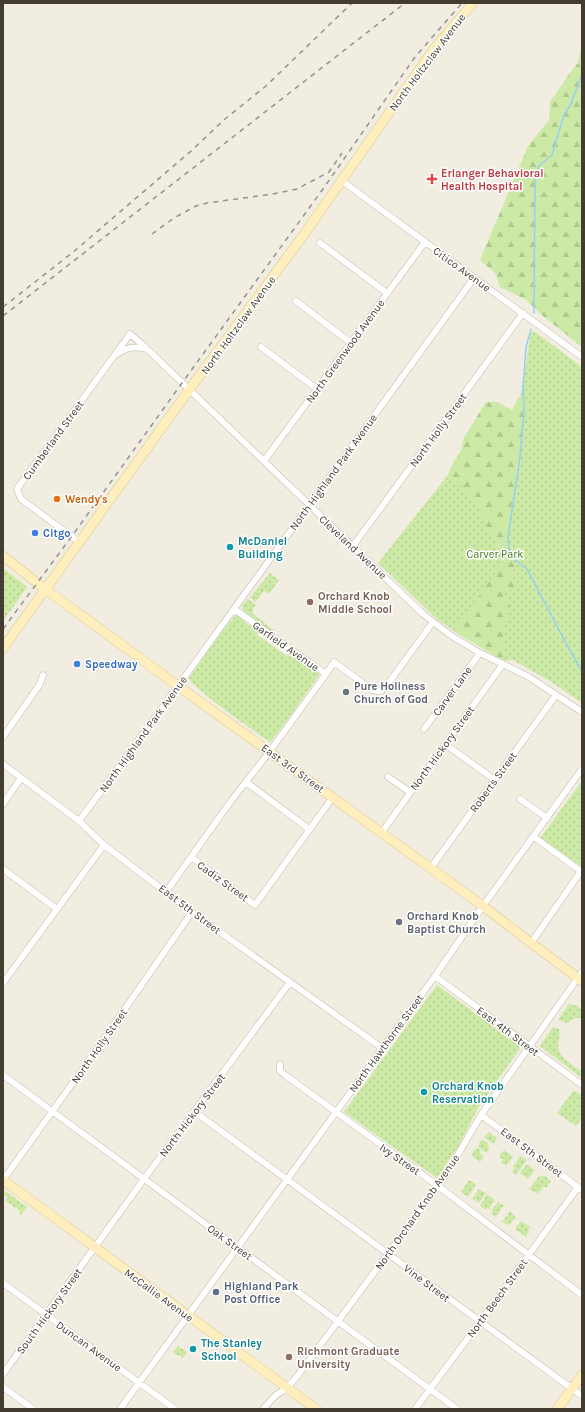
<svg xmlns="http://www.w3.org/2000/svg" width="585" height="1412" font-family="Karla,sans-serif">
<defs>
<pattern id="grass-dots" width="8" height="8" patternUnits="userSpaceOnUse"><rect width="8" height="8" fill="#cceaa5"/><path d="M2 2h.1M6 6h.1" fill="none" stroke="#b0ca8e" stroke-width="1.8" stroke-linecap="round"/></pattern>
<pattern id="forest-firs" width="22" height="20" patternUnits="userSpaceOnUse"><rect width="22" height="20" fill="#cceaa5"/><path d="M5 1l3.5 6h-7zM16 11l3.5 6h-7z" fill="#b0ca8e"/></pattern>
</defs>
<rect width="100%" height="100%" fill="#f2ede1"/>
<path fill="url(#grass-dots)" d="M531,331L535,332L582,367V703L550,681L513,660L504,661L454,631L438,620L378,563L448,475L453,463L461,451L464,438L486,402H497L512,410L521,394Z
M3,568L27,587L3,621Z
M270,573L279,580L269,594L264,591L256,602L250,597Z
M248,599L256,605L253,608V614L274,630L273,632L243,611L242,605Z
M237,614L246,623L259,632L257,635L287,656L290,652L320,674L281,729L270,742C256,732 193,689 189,678L223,630Z
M582,781V867L540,838Z
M437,985L521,1047L478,1108L458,1147L437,1178L344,1112Z
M569,1004L578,1006L579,1008H582V1018H575L568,1023L558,1020Z
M553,1027L559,1029C561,1035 558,1040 558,1046C559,1058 573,1065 582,1072V1078L540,1046Z
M574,1090L582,1096V1118L576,1126L557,1113Z
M489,1132L497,1138L493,1144L484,1137Z
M481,1140L483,1141L484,1140L489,1145L488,1147L490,1148L486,1153L478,1147Z
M477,1148L481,1151L480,1153L484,1157L480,1162L471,1155L475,1149L476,1150Z
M504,1150L513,1157L506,1166L501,1163L503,1160L499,1156Z
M520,1156L527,1160L516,1175L512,1172L515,1169L513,1167Z
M527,1164L535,1170L528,1179L520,1173Z
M543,1175L551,1181L546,1188L544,1186L538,1194L529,1189L539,1176L541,1177Z
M469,1180L476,1184L468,1197L461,1192Z
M479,1189L486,1193L479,1203L472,1199Z
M5,1191L27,1207L21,1215L19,1214L20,1211L6,1201L7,1197L3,1194Z
M487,1194L495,1200L489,1209L487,1208L486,1210L480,1206Z
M498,1202L504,1205L496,1217L492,1214L493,1212L491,1211Z
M510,1211L516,1217L509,1225L508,1224L507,1225L502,1222Z
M521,1221L530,1227L528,1230L529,1231L526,1237L515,1229Z
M178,1346L187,1352L183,1358L173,1352Z"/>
<path fill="url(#forest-firs)" d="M582,42V347L543,316L525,299L500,287L496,274L480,260L528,146L549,120L550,102L569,74L578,63Z
M518,399L528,404L507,534L508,556L516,565L512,574L515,587L514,590L502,591V593L510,602L509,617L503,626L504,661L454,631L499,568L500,558L496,544L477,506L464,487L448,475L453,463L461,451L464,438L486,402H497L512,410Z"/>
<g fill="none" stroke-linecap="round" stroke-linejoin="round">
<path stroke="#96cff5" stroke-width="1.5" d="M534,313L535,178L538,167L552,155L564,115L571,104L582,74
M531,329L526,347L523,387L524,408L520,457L508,538L510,556L527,569L568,647L582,671"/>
<g stroke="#c0b7a6" stroke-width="7">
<path id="minor" d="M342,181L582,357
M320,243L387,293
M296,301L351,343
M261,347L317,389
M116,355C126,347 135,346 147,349
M264,461L425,242
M79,542L21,499L17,489L130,334L144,346L423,614L450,635L480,653L529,677L582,712
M353,546L523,313
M234,609L326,674L334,662L372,690C378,692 381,692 385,688L433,622
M424,729L480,653
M3,737L40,684L43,675
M445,744L495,780
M3,764L79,821L104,845L192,912L382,1048
M388,777L410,792
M246,782L309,829
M520,799L547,818
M3,804L21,778
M79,821L178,686L474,278
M382,832L503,664
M534,837L582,872
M191,857L255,905L333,797
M3,869L57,909
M430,869L556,695
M166,892L231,801L270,751L326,674
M531,943L581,871
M435,976L582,1085
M3,983L104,845
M280,1064V1071L285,1075L438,1186L582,1295
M3,1075L457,1409
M195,1112L582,1396
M481,1115L582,1190
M3,1180L100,1045L192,912
M3,1283L175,1409
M3,1374L144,1179L290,982
M3,1387L33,1409
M120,1409L435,976L483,906L582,769
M263,1409L276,1395L287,1388L299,1374L446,1175L481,1115L582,972
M415,1409L480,1322L578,1187"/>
</g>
<g stroke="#d9c48e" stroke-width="10">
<path id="secondary" d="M3,556L37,583L178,686L483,906L531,943L582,981
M3,648L189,390L305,233L433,50L473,3
M3,1180L316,1409
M557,1409L582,1375"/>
</g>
<use href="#minor" stroke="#fff" stroke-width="6"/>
<use href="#secondary" stroke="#ffefbe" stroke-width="9"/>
<path stroke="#929292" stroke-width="1.5" stroke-dasharray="5 5" stroke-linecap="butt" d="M152,234L174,218L196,206L207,203L273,194L297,189L329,172L342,153
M3,307L72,253L190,152L225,119L266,86L352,3
M3,316L405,3
M3,629L72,536L182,383L323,189L415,57L462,3"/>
</g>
<path fill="#e0444e" stroke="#fff" stroke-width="1.5" d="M430 173h4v4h4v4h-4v4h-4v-4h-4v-4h4z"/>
<circle fill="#e8710a" stroke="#fff" stroke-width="1.5" cx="57" cy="499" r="4"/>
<g fill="#3f7fe0" stroke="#fff" stroke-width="1.5">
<circle cx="35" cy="533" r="4"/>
<circle cx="77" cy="664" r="4"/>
</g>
<g fill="#0f9aa8" stroke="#fff" stroke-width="1.5">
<circle cx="230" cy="547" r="4"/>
<circle cx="424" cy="1092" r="4"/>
<circle cx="193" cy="1349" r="4"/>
</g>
<g fill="#8d6e63" stroke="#fff" stroke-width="1.5">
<circle cx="310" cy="602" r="4"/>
<circle cx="289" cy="1357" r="4"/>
</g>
<g fill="#6b7280" stroke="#fff" stroke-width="1.5">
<circle cx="346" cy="692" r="4"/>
<circle cx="399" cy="922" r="4"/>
</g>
<circle fill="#5c6f8a" stroke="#fff" stroke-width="1.5" cx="216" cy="1292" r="4"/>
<g text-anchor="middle" stroke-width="3" stroke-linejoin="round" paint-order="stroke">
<g font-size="11" fill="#433c31" stroke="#fff">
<text transform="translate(427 62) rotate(-53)" y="4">North Holtzclaw Avenue</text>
<text transform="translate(462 269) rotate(36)" y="4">Citico Avenue</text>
<text transform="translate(238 325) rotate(-54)" y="4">North Holtzclaw Avenue</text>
<text transform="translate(345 351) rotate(-54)" y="4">North Greenwood Avenue</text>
<text transform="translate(438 430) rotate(-54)" y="4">North Holly Street</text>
<text transform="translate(53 440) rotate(-54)" y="4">Cumberland Street</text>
<text transform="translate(333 472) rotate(-54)" y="4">North Highland Park Avenue</text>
<text transform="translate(353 547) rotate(43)" y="4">Cleveland Avenue</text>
<text transform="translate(286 646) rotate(35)" y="4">Garfield Avenue</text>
<text transform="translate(452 691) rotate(-54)" y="4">Carver Lane</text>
<text transform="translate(143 734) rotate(-54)" y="4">North Highland Park Avenue</text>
<text transform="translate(442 748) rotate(-54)" y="4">North Hickory Street</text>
<text transform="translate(293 768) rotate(36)" y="4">East 3rd Street</text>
<text transform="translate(493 782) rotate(-54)" y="4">Roberts Street</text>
<text transform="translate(223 881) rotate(36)" y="4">Cadiz Street</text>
<text transform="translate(190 909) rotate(37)" y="4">East 5th Street</text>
<text transform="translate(508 1031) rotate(37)" y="4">East 4th Street</text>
<text transform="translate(386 1043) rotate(-54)" y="4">North Hawthorne Street</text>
<text transform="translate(99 1046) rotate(-55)" y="4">North Holly Street</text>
<text transform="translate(192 1115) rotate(-53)" y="4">North Hickory Street</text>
<text transform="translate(532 1152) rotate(37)" y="4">East 5th Street</text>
<text transform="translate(400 1159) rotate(35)" y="4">Ivy Street</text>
<text transform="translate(417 1212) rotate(-55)" y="4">North Orchard Knob Avenue</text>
<text transform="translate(230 1242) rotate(36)" y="4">Oak Street</text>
<text transform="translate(427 1283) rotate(37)" y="4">Vine Street</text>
<text transform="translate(159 1295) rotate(36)" y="4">McCallie Avenue</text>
<text transform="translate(497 1298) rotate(-54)" y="4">North Beech Street</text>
<text transform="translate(49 1311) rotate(-54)" y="4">South Hickory Street</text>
<text transform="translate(89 1346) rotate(36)" y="4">Duncan Avenue</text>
</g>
<g font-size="11" font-weight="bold" fill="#be3a42" stroke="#fff" text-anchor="start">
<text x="441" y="177">Erlanger Behavioral<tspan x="441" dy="13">Health Hospital</tspan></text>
</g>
<g font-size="11" font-weight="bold" fill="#c56008" stroke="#fff" text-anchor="start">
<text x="65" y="503">Wendy's</text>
</g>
<g font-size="11" font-weight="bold" fill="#366cbe" stroke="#fff" text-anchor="start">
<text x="43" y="537">Citgo</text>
<text x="85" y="668">Speedway</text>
</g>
<g font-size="11" font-weight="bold" fill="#0d838f" stroke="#fff" text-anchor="start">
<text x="238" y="545">McDaniel<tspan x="238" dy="13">Building</tspan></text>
<text x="432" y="1090">Orchard Knob<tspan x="432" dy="13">Reservation</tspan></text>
<text x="201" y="1347">The Stanley<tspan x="201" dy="13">School</tspan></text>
</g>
<g font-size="11" fill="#437821" stroke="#fff">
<text x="495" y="558">Carver Park</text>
</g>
<g font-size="11" font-weight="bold" fill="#785e54" stroke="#fff" text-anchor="start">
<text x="318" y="600">Orchard Knob<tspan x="318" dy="13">Middle School</tspan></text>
<text x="297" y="1355">Richmont Graduate<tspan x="297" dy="13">University</tspan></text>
</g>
<g font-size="11" font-weight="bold" fill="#5b616d" stroke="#fff" text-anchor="start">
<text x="354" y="690">Pure Holiness<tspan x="354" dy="13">Church of God</tspan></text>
<text x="407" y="920">Orchard Knob<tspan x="407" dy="13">Baptist Church</tspan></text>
</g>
<g font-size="11" font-weight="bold" fill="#4e5e75" stroke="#fff" text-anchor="start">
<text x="224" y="1290">Highland Park<tspan x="224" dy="13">Post Office</tspan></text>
</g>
</g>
<rect width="585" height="1412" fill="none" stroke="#433c31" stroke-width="8"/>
</svg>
